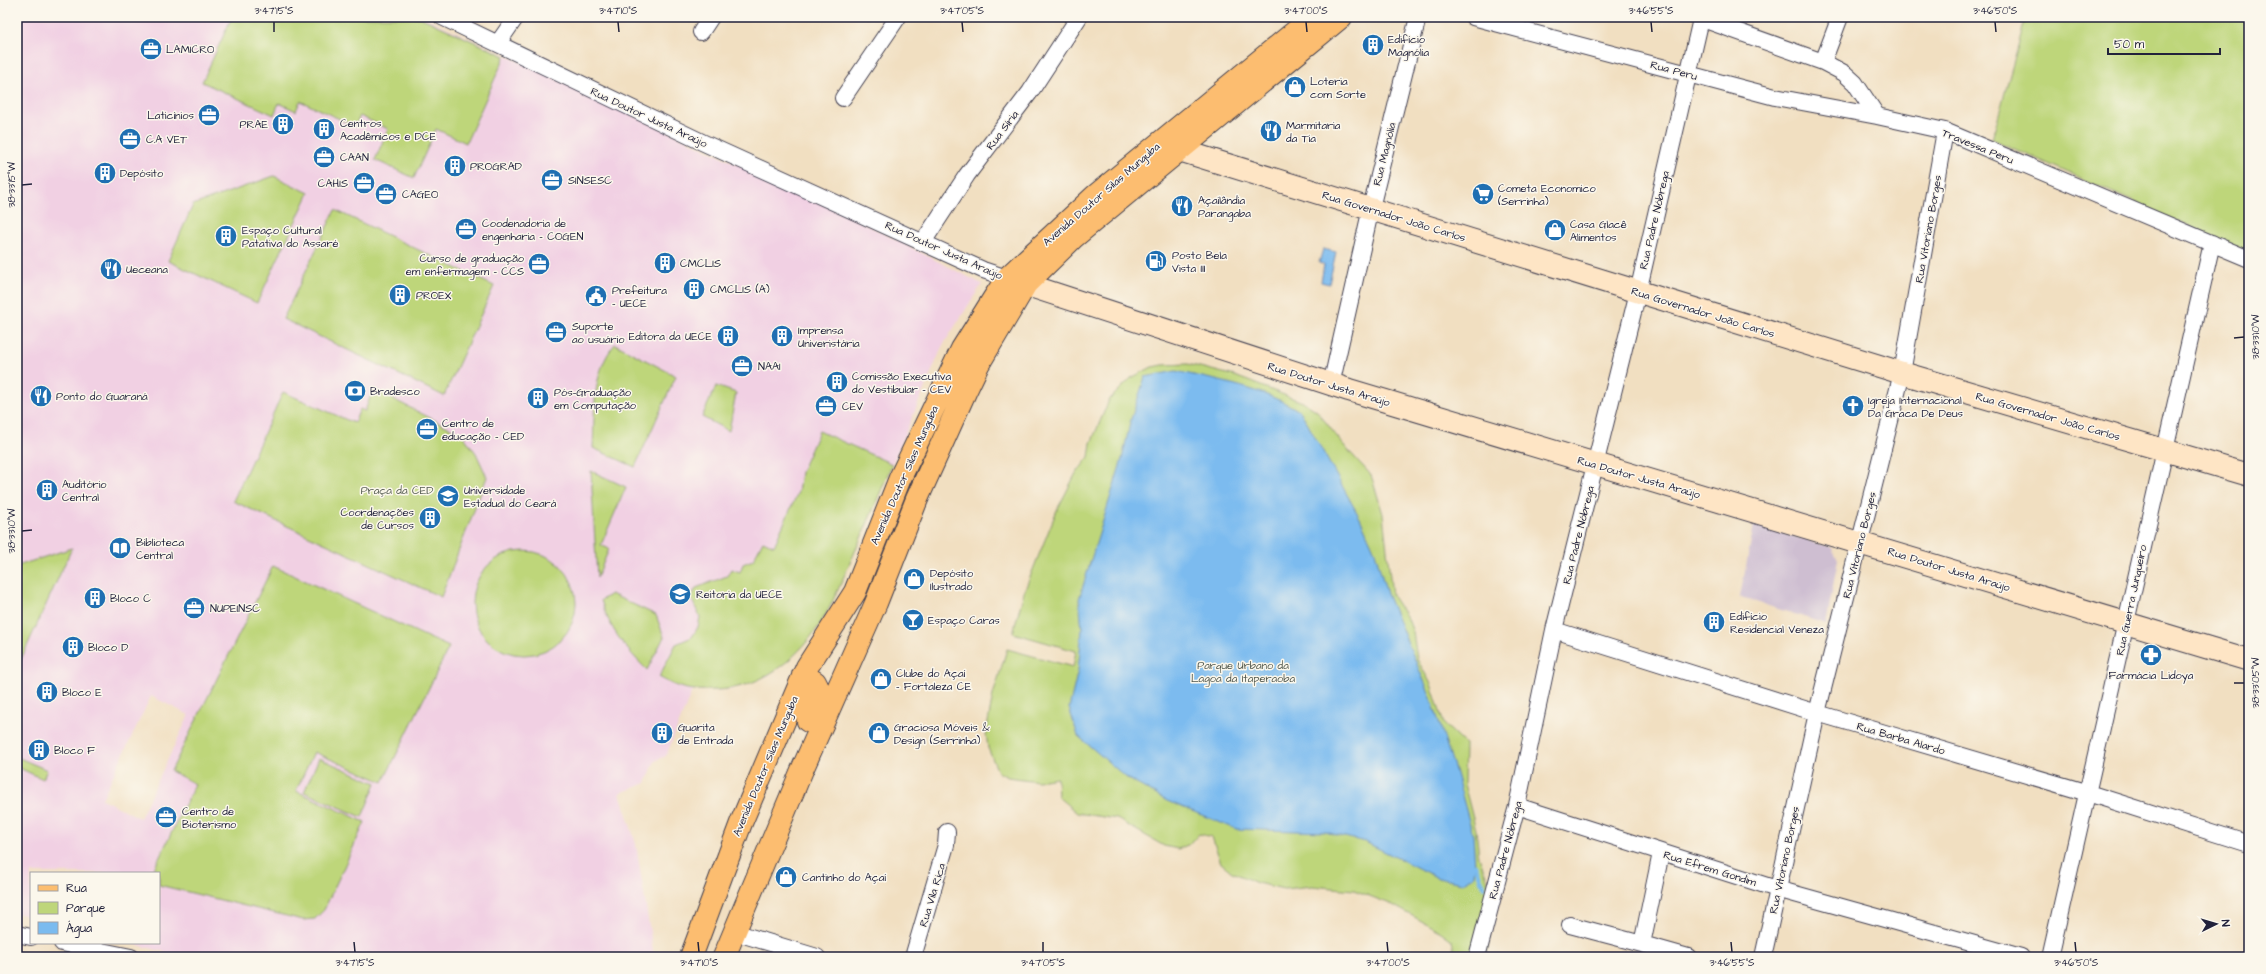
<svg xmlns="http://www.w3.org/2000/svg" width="2266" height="974" font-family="'Architects Daughter',sans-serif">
<rect width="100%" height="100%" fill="#fbf7ec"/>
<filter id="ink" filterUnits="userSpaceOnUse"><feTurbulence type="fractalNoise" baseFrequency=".025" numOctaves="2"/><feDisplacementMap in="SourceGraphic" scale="8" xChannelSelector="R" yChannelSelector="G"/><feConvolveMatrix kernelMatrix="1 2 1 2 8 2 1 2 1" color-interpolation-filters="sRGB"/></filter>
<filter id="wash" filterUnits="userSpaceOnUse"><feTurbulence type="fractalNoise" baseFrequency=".012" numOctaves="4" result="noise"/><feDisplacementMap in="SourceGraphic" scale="16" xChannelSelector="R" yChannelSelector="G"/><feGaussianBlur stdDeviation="0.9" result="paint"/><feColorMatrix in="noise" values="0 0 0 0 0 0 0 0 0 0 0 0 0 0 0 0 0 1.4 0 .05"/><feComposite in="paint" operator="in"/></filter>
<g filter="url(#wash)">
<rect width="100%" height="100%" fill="#f1dfc1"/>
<path fill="#f1d0e3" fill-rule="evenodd" d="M17,17H424L861,222L982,284L943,345L847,570L835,596L813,634L786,662L768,676L730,690L692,691L666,756L655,761L646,783L620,793L636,844L654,957H184L130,943H159V873H31V917L17,913V767L43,779L47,770L17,757ZM151,696L189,715L140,818L102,799Z"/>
<path fill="#cebed1" d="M1754,525L1831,547L1838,559L1826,624L1740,597Z"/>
<path fill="#bed67a" stroke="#707c5a" d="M232,17H420L505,56L466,143L436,129L414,178L375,160L388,129L360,116L355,126L300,101L296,111L279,103L274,115L202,82Z
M2026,17H2249V253L1992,139Z
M274,176L309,193L257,303L168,261L193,205Z
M335,210L494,286L444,396L283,319Z
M615,344L676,376L635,467L593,448C595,412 591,373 615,344Z
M1188,364L1235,376L1305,403L1317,411L1346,448L1371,475L1383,514L1392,595L1408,619L1413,632L1417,659L1431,684L1444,724L1465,744L1464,784L1476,830L1479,857L1491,889L1492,913L1487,957H1455L1452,940L1441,932L1393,905L1354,890L1312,886L1284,889L1257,883L1232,872L1221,863L1212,837L1199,834L1190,844L1178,849L1164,846L1117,819L1077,813L1058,797L1057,778L1038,781L1008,777L998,772L988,748L986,733L993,695L1007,649L1073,667L1076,651L1013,633L1024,592L1057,510L1075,475L1089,457L1091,443L1109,400L1131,378L1152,367L1163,365Z
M716,386L736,393L729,431L702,417Z
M373,389L462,434L476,453L487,477L441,597L233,501L283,392L354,423L360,409L365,411Z
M819,431L892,464C878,498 864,532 849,565C839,588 828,614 813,634C790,665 755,689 716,690C692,691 680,690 659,677L676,644L692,637L698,627L700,617L691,598L696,588L727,576L731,569L740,572L743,564L753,560L763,541L774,546L798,492L801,472Z
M591,471L626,487L601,545L609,549L597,578Z
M72,548L17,668V566Z
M472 603a52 52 0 1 1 104 0a52 52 0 1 1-104 0Z
M273,566L449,647L383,782L314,752L296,791L365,822L324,910L315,919L303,920L159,885V873H152L195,784L171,771Z
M611,594L656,615L664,637L647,670C626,649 609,629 601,600Z
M17,757L47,770L43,779L17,767Z
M319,758L376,783L362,817L304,792Z"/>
<path fill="#7bbbef" stroke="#4e6e95" d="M1323,249L1336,252L1329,284L1321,282L1324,265L1319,263Z
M1176,371C1218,381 1264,388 1301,412L1360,518L1375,552L1387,594L1430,695L1455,770L1473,835L1475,865L1474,876L1462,883L1438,878L1365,842L1325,832L1236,829L1167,801L1128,779L1078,736L1069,708L1078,670L1082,629L1079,599L1122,459L1131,419L1145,377Z"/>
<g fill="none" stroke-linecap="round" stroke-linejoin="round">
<path stroke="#7bbbef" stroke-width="4.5" d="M1475,865L1484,887"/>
</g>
</g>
<g filter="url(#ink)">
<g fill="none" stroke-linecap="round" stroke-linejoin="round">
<g stroke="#413e4f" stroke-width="18">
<path id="street" d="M442,17L704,143L983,270L1007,278
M1473,17L1775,97L1877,116
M1697,17L1823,62L1844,73L1855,83L1877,116L1945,131L2249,259
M701,32L711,17
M498,43L516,17
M1823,62L1840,17
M843,98L898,17
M923,242L967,175L1030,92L1079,17
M1331,385L1371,208L1418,17
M1554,630L1817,713L2088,793L2249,844
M1517,806L1777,889L2021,957
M1661,853L1642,944L1688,957
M1570,925L1642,944
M734,932L817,957
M17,934L31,937
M62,943L131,957
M913,957L946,845L947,832
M1477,957L1517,806L1554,630L1638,292L1701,19
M1763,957L1817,713L1902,373L1945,131
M2050,957L2212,243"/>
</g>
<g stroke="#413e4f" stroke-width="24">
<path id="secondary" d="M1163,145L1902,373L2249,475
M1009,279L1349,390L2249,660"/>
</g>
<g stroke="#413e4f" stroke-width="24">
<path id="primary" d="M803,675L815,682L820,692L808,721
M691,957L741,823L807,667L855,592L900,478L962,349L994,298L1007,278L1095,196L1313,17
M724,957L802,770L876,603L917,499L966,390L978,365L1026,284L1074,237L1341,17"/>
</g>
<use href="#street" stroke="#fff" stroke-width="16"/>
<use href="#secondary" stroke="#fee5c5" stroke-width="22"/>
<use href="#primary" stroke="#fcbd6f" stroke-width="22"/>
</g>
</g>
<path fill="none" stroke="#22223b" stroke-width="1.5" d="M274,22V32M618,22L619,32M962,22L963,32M1306,22L1307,32M1651,22L1652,32M1995,22L1996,32M22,185L32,184M2234,338L2244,337M22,531L32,530M2234,683H2244M354,942L355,952M698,942L699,952M1043,942V952M1387,942L1388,952M1731,942L1732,952M2075,942L2076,952"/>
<defs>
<g id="building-disc" transform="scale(1.15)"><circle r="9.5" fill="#1f6fb2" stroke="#fbf7ec"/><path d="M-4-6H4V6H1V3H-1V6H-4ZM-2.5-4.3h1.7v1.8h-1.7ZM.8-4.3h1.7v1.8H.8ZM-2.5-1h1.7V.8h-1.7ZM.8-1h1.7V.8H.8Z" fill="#fff"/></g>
<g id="office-disc" transform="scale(1.15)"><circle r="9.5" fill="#1f6fb2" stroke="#fbf7ec"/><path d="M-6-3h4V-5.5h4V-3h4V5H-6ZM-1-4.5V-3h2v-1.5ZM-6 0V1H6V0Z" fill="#fff"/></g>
<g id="shop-disc" transform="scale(1.15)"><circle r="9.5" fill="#1f6fb2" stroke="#fbf7ec"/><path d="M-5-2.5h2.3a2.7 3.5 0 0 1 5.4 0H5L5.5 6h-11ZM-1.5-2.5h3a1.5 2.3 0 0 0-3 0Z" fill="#fff"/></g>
<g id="restaurant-disc" transform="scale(1.15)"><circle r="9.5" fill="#1f6fb2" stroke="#fbf7ec"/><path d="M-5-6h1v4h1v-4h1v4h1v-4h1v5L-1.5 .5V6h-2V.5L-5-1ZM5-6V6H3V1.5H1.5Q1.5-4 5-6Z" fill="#fff"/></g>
<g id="supermarket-disc" transform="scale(1.15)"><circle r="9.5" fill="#1f6fb2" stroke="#fbf7ec"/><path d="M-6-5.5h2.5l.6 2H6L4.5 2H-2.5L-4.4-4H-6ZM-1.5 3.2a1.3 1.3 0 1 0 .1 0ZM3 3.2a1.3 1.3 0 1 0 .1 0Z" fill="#fff"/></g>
<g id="fuel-disc" transform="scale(1.15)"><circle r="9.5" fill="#1f6fb2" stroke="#fbf7ec"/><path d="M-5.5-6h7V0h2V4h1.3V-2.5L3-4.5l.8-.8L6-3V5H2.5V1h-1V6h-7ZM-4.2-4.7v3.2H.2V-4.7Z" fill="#fff"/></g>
<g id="civic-disc" transform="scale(1.15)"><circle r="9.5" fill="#1f6fb2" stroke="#fbf7ec"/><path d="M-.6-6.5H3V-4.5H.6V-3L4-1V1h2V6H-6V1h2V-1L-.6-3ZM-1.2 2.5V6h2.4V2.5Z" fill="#fff"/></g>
<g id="bank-disc" transform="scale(1.15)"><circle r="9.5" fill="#1f6fb2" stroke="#fbf7ec"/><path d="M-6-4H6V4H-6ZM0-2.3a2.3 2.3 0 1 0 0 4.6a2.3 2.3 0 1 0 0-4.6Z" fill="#fff"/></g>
<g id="church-disc" transform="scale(1.15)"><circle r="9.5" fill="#1f6fb2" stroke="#fbf7ec"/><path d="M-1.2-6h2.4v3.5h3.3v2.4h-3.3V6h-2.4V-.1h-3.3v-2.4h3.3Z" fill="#fff"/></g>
<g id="university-disc" transform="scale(1.15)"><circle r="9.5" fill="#1f6fb2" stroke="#fbf7ec"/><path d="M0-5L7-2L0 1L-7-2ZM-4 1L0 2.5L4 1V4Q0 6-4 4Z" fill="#fff"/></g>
<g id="library-disc" transform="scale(1.15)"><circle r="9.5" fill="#1f6fb2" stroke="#fbf7ec"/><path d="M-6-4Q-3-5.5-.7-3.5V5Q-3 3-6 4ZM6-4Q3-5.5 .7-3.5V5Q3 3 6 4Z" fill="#fff"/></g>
<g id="bar-disc" transform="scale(1.15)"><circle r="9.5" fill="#1f6fb2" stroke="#fbf7ec"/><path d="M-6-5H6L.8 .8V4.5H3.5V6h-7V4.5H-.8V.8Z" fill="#fff"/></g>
<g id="pharmacy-disc" transform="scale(1.15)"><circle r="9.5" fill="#1f6fb2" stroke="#fbf7ec"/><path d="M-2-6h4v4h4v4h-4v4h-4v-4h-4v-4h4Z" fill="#fff"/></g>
</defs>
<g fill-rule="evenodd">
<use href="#building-disc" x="1373" y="45"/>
<use href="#office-disc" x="151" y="49"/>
<use href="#shop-disc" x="1295" y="87"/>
<use href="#office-disc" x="209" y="115"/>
<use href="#building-disc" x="283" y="124"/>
<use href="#building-disc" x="324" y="129"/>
<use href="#restaurant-disc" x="1271" y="131"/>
<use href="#office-disc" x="130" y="139"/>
<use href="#office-disc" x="324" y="157"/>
<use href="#building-disc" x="455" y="166"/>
<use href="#building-disc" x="105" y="173"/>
<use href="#office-disc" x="552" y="180"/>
<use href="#office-disc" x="364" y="183"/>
<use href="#office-disc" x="386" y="194"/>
<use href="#supermarket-disc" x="1483" y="194"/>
<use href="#restaurant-disc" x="1182" y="206"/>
<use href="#office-disc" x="466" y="229"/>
<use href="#shop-disc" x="1555" y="230"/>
<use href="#building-disc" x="226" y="236"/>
<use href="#fuel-disc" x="1156" y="261"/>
<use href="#building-disc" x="665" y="263"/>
<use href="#office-disc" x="539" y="264"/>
<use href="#restaurant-disc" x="111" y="269"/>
<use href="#building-disc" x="694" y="289"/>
<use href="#building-disc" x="400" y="295"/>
<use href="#civic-disc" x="596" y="296"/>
<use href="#office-disc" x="556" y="332"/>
<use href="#building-disc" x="728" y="336"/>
<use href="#building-disc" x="782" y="336"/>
<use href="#office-disc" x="742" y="366"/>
<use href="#building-disc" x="837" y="382"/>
<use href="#bank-disc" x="355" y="391"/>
<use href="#restaurant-disc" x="41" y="396"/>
<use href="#building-disc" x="538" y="398"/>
<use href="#office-disc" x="826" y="406"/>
<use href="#church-disc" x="1853" y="406"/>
<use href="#office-disc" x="427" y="429"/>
<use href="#building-disc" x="47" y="490"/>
<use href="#university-disc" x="448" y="496"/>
<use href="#building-disc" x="430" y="518"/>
<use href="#library-disc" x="120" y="548"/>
<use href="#shop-disc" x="914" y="579"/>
<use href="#university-disc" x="680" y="594"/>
<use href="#building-disc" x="95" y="598"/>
<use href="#office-disc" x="194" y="608"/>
<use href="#bar-disc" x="913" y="620"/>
<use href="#building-disc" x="1714" y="622"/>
<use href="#building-disc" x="73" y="647"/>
<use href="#pharmacy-disc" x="2151" y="655"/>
<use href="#shop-disc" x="881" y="679"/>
<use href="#building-disc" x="47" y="692"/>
<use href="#building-disc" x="662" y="733"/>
<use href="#shop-disc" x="879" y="733"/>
<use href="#building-disc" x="39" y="750"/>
<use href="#office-disc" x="166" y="817"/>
<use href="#shop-disc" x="786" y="877"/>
</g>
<g text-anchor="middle" stroke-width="3" stroke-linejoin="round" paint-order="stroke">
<g font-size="11" fill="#22223b" stroke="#fbf7ec" text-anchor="start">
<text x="1388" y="43">Edifício<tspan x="1388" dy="13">Magnólia</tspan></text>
<text x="166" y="53">LAMICRO</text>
<text x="1310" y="85">Loteria<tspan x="1310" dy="13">com Sorte</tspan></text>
<text x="194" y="119" text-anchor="end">Laticínios</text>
<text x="340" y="127">Centros<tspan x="340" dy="13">Acadêmicos e DCE</tspan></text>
<text x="268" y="128" text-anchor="end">PRAE</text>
<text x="1286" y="129">Marmitaria<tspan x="1286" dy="13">da Tia</tspan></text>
<text x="146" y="143">C.A VET</text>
<text x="340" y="161">CAAN</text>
<text x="470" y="170">PROGRAD</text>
<text x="120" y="177">Depósito</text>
<text x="568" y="184">SINSESC</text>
<text x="348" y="187" text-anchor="end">CAHIS</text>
<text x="1498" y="192">Cometa Economico<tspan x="1498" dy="13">(Serrinha)</tspan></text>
<text x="402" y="198">CAGEO</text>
<text x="1198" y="204">Açailândia<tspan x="1198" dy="13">Parangaba</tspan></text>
<text x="482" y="227">Coodenadoria de<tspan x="482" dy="13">engenharia - COGEN</tspan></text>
<text x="1570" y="228">Casa Glacê<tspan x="1570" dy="13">Alimentos</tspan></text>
<text x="242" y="234">Espaço Cultural<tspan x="242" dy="13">Patativa do Assaré</tspan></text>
<text x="1172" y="259">Posto Bela<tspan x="1172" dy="13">Vista III</tspan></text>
<text x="524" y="262" text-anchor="end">Curso de graduação<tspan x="524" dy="13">em enfermagem - CCS</tspan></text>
<text x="680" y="267">CMCLIS</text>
<text x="126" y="273">Ueceana</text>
<text x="710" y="293">CMCLIS (A)</text>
<text x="612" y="294">Prefeitura<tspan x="612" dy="13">– UECE</tspan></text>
<text x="416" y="299">PROEX</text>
<text x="572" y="330">Suporte<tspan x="572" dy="13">ao usuário</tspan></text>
<text x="798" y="334">Imprensa<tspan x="798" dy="13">Univeristária</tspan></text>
<text x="712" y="340" text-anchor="end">Editora da UECE</text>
<text x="758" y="370">NAAI</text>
<text x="852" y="380">Comissão Executiva<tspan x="852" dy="13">do Vestibular - CEV</tspan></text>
<text x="370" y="395">Bradesco</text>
<text x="554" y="396">Pós-Graduação<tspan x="554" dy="13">em Computação</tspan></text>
<text x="56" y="400">Ponto do Guaraná</text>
<text x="1868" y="404">Igreja Internacional<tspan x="1868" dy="13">Da Graca De Deus</tspan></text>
<text x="842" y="410">CEV</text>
<text x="442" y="427">Centro de<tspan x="442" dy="13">educação – CED</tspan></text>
<text x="62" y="488">Auditório<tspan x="62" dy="13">Central</tspan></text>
<text x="464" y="494">Universidade<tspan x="464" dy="13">Estadual do Ceará</tspan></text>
<text x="414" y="516" text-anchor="end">Coordenações<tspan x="414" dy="13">de Cursos</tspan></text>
<text x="136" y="546">Biblioteca<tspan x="136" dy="13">Central</tspan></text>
<text x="930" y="577">Depósito<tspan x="930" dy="13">Ilustrado</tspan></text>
<text x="696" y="598">Reitoria da UECE</text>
<text x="110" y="602">Bloco C</text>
<text x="210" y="612">NUPEINSC</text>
<text x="1730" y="620">Edifício<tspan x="1730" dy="13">Residencial Veneza</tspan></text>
<text x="928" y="624">Espaço Caras</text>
<text x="88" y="651">Bloco D</text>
<text x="896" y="677">Clube do Açaí<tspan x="896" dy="13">- Fortaleza CE</tspan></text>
<text x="2151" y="679" text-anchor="middle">Farmácia Lidoya</text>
<text x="62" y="696">Bloco E</text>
<text x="678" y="731">Guarita<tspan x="678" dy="13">de Entrada</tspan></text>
<text x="894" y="731">Graciosa Móveis &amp;<tspan x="894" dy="13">Design (Serrinha)</tspan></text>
<text x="54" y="754">Bloco F</text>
<text x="182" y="815">Centro de<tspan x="182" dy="13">Bioterismo</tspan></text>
<text x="802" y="881">Cantinho do Açaí</text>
</g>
<g font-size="11" fill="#22223b" stroke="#fbf7ec">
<text transform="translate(1674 70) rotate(15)" y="4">Rua Peru</text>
<text transform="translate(649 117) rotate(25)" y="4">Rua Doutor Justa Araújo</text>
<text transform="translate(1002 130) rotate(-53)" y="4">Rua Síria</text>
<text transform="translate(1978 146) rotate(22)" y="4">Travessa Peru</text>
<text transform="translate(1384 154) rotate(-76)" y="4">Rua Magnólia</text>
<text transform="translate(1101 194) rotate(-41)" y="4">Avenida Doutor Silas Munguba</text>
<text transform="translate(1394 216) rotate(17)" y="4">Rua Governador João Carlos</text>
<text transform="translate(1654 220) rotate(-77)" y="4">Rua Padre Nóbrega</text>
<text transform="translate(1928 229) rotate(-80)" y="4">Rua Vitoriano Borges</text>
<text transform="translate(944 250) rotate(24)" y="4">Rua Doutor Justa Araújo</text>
<text transform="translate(1703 312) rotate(17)" y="4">Rua Governador João Carlos</text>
<text transform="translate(1329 384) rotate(17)" y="4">Rua Doutor Justa Araújo</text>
<text transform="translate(2048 416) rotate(16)" y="4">Rua Governador João Carlos</text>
<text transform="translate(904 475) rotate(-66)" y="4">Avenida Doutor Silas Munguba</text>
<text transform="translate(1639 477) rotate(16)" y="4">Rua Doutor Justa Araújo</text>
<text transform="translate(1578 535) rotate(-76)" y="4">Rua Padre Nóbrega</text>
<text transform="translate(1859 545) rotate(-76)" y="4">Rua Vitoriano Borges</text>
<text transform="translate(1949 569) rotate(17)" y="4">Rua Doutor Justa Araújo</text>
<text transform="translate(2131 600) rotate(-78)" y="4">Rua Guerra Junqueiro</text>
<text transform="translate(1901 738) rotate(16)" y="4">Rua Barba Alardo</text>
<text transform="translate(765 766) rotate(-67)" y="4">Avenida Doutor Silas Munguba</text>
<text transform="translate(1505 850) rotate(-75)" y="4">Rua Padre Nóbrega</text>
<text transform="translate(1784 860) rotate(-78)" y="4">Rua Vitoriano Borges</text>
<text transform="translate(1710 868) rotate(17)" y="4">Rua Efrem Gondim</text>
<text transform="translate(932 895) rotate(-73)" y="4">Rua Vila Rica</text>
</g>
<g font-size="11" fill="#51584e" stroke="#fbf7ec">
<text x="397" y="494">Praça da CED</text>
<text x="1243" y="669">Parque Urbano da<tspan x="1243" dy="13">Lagoa da Itaperaoba</tspan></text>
</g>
</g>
<rect width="2266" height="974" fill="none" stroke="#fbf7ec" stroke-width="44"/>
<rect x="30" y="872" width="130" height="72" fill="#fbf7ec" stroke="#a4a2a5"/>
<rect x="38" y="885" width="20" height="6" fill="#fcbd6f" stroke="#a4a2a5"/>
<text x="66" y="892" font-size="12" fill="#22223b">Rua</text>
<rect x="38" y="902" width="20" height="12" fill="#bed67a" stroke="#a4a2a5"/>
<text x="66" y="912" font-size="12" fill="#22223b">Parque</text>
<rect x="38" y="922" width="20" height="12" fill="#7bbbef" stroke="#a4a2a5"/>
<text x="66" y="932" font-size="12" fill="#22223b">Água</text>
<g transform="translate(2216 924) rotate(85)" stroke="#fbf7ec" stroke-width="3" paint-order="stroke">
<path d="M0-3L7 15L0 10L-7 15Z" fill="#22223b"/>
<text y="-6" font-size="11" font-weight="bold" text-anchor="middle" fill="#22223b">N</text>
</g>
<path d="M2108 48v6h112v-6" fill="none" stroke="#22223b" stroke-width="2"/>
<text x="2114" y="48" font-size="12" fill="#22223b" stroke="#fbf7ec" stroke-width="3" paint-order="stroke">50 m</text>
<rect x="22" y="22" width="2222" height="930" fill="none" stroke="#22223b" stroke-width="1.5"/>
<g font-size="10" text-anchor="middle" fill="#22223b">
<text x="274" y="14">3°47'15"S</text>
<text x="618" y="14">3°47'10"S</text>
<text x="962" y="14">3°47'05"S</text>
<text x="1306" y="14">3°47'00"S</text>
<text x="1651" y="14">3°46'55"S</text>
<text x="1995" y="14">3°46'50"S</text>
<text transform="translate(11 185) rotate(-90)" y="4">38°33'15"W</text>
<text transform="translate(2255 337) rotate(-90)" y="4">38°33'10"W</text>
<text transform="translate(11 531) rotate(-90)" y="4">38°33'10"W</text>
<text transform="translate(2255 683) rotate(-90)" y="4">38°33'05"W</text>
<text x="355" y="966">3°47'15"S</text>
<text x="699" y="966">3°47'10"S</text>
<text x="1043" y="966">3°47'05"S</text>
<text x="1388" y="966">3°47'00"S</text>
<text x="1732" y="966">3°46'55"S</text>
<text x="2076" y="966">3°46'50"S</text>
</g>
</svg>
